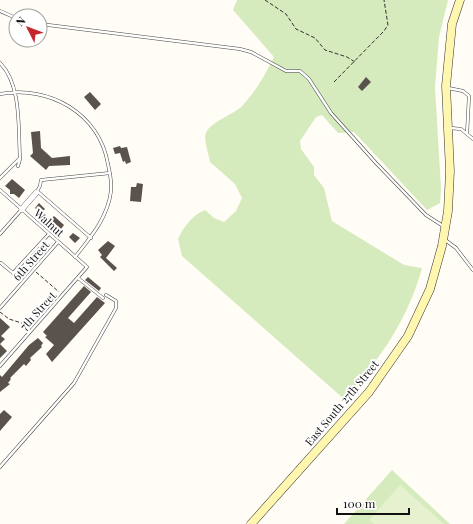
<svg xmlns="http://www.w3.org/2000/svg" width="473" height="524" font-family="'Playfair Display',serif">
<rect width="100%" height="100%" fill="#fffdf5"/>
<path fill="#d5ebbd" d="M237,0H448L439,37L435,87L441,189L440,203L427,210L354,132L338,133L322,115L316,117L300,141L301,149L314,167V175L324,188L332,221L404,265L422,268C408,319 380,360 344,399L182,256L178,239C184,227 192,215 205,210L214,218L224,222L236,211L242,198L235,184L210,162C209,155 203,138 206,133C210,122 233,115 242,106C256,91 265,75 274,57L233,10Z
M392,470L450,524H344Z"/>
<path fill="#e6f2cf" d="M400,485L444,524H374L369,520Z"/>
<path fill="#5a524d" d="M366,77L371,82L362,91L358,87Z
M90,92L101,104L95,110L84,97Z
M40,131L41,148L52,158L70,156V165L49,166L46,170L30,156L33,153L31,132Z
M120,146L121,148L127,147L131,162L126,164L125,161L123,162L120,153L115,154L113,148Z
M12,179L25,190L19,198L14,194H10V190L5,186Z
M137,183L143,184L141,202L130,201L131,187H136Z
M39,203L45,209L41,213L35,208Z
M54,216L64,225L58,233L47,224Z
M73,233L80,238L75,243L69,237Z
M108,241L115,246L106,258L117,268L114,271L100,257L102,255L98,250Z
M88,277L101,288L99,291L85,280Z
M84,286L91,292L68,318L74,323L97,297L105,303L52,362L46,354L54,345L45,337L47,336L43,332Z
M0,318L10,327L1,336L5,339L0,344L7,351L0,358Z
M38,338L43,343L41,346L42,347L30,358L31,360L26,366L24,364L10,378L11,379L8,383L10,384L0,392V375L2,377L29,345Z
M4,410L12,417L0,431V414Z"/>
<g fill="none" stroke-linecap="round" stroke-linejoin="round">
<g stroke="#444" stroke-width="3.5">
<path id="service" d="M0,11L16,18
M40,24L240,49L251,52L286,71H300L309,79L331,113L376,163L426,215L443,226
M0,63C22,85 18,129 20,158L0,178
M448,88L463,91L469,96L467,134
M0,94C49,85 99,113 108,164C110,173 112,182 111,191C108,217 91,237 75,257
M450,128L461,129L473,139
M18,166L20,159
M0,190L87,267L0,366
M37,191L91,238
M36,193L40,186L41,180L110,173
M0,234L22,209
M444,239L456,248L473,270
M1,263L13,273L49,234
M78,278L103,298
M0,308L58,242
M0,467L74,383L116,308V301L106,295"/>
</g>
<g stroke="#444" stroke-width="6">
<path id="minor" d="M22,209L36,193"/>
</g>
<g stroke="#333" stroke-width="9">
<path id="secondary" d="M251,524L369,392L408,336L430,289L442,246L448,211L450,171L446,86L452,24L460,0"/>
</g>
<path stroke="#333" stroke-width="1" stroke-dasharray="4 2" stroke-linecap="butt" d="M265,0L286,14L296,29L315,38L325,50L347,57L355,62
M334,82L384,31L388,25L384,0
M36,272L59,292
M0,312L9,319L31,326"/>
<use href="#service" stroke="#fff" stroke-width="2.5"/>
<use href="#minor" stroke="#fff" stroke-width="5.5"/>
<use href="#secondary" stroke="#fff6b0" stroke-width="8"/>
</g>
<g text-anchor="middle" stroke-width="4" stroke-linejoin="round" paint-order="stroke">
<g font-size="11" fill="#111" stroke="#fff">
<text transform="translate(49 223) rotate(42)" y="4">Walnut</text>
<text transform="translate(31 261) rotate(-49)" y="4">6th Street</text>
<text transform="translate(38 311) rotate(-48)" y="4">7th Street</text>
<text transform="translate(342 403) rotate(-50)" y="4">East South 27th Street</text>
</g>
</g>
<g transform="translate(28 28) rotate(312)"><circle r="19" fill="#ffffff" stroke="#a0a0a0"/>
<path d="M0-3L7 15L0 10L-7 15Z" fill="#c4262e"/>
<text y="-6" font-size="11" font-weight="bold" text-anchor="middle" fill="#111111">N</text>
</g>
<path d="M337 508v6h72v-6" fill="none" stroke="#111111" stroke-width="2"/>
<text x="343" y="508" font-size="12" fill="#111111" stroke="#ffffff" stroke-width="3" paint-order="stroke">100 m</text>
</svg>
